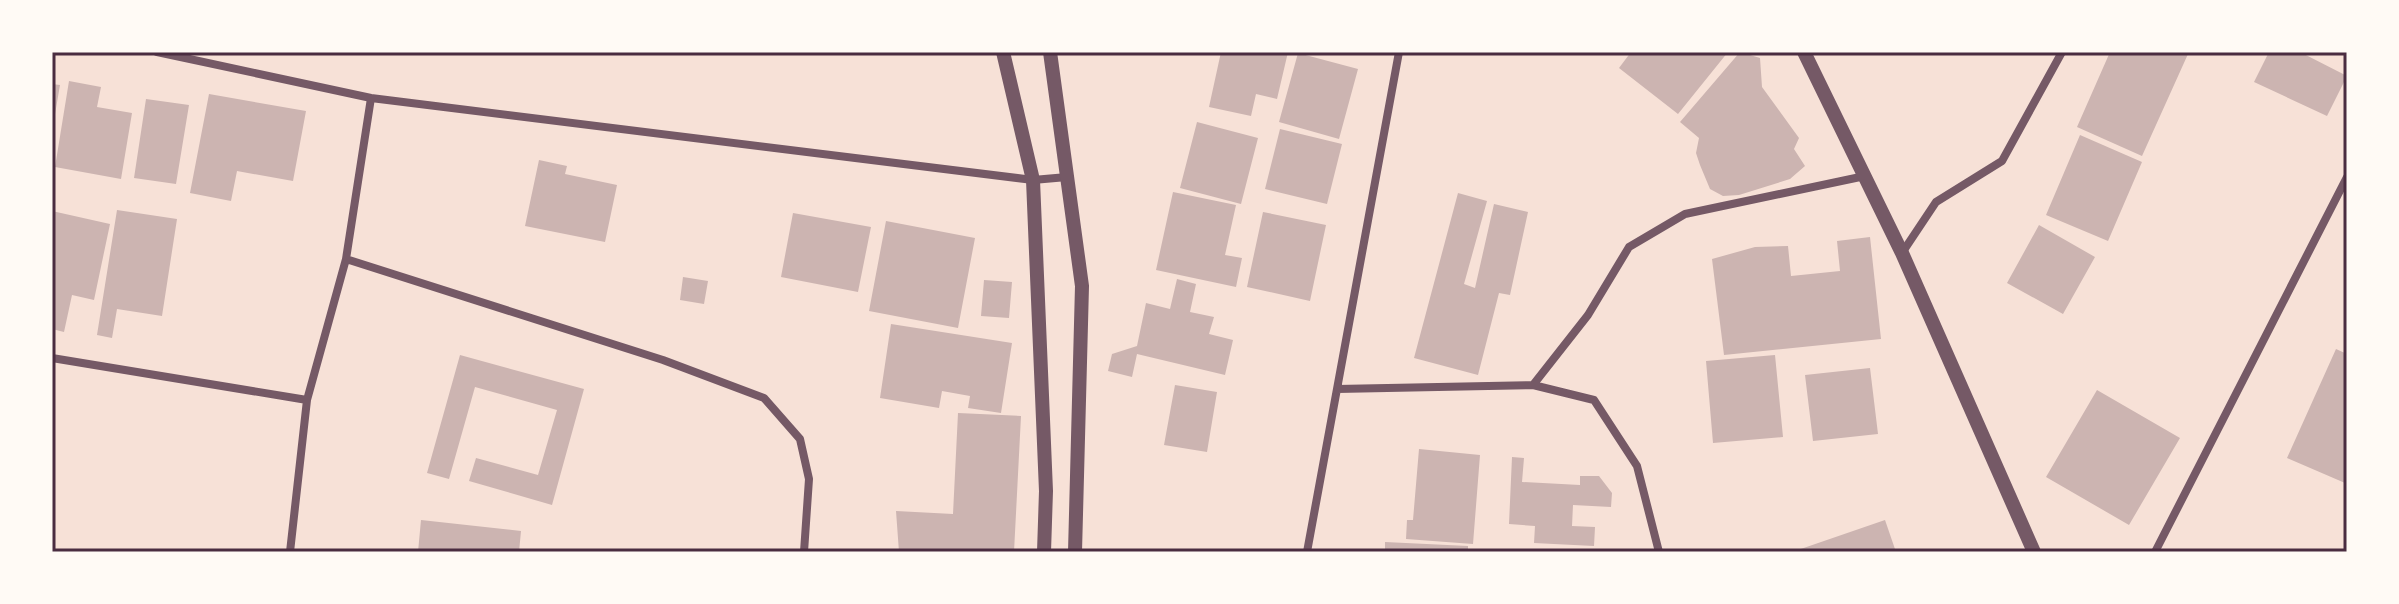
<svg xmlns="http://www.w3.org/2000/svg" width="2399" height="604" font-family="'Fira Sans',sans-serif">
<rect width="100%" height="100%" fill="#f7e1d7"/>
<path fill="#ccb4b1" d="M1221,52H1288L1277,99L1256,94L1251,116L1209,107Z
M1631,52H1728L1678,114L1619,68Z
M1740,52L1760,58L1762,87L1799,138L1794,149L1805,166L1790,179L1739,195L1723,196L1710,189L1700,165L1696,153L1699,138L1680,122Z
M2110,52L2188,54L2142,156L2077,127Z
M2269,52H2300L2347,76L2327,116L2254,82Z
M1298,53L1358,69L1339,139L1279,122Z
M69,81L101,87L97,107L132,113L121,179L55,167Z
M52,84L60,85L54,120H52Z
M209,94L306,111L293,181L237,171L231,201L190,193Z
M146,99L189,105L176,184L134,178Z
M1197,122L1258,138L1241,204L1180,188Z
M1280,129L1342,144L1327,204L1265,189Z
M2080,135L2142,162L2108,241L2046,215Z
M539,160L567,166L565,174L617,185L605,242L525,226Z
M1173,192L1236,205L1225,255L1242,258L1236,287L1156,270Z
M1458,193L1487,201L1464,284L1475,288L1494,204L1528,212L1510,295L1499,293L1478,375L1414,358Z
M117,210L177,219L162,316L117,309L112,338L97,335Z
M52,211L110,224L94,300L72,295L64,332L52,329Z
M1263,212L1326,225L1310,301L1247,287Z
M793,213L871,227L858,292L781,277Z
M886,221L975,238L958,328L869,311Z
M2039,225L2095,257L2063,314L2007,283Z
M1870,237L1881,339L1724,355L1712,259L1755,247L1788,246L1791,276L1840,271L1837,241Z
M683,277L708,281L704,304L680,300Z
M1177,279L1196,284L1190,312L1214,317L1209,334L1233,340L1225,375L1137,354L1132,377L1108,371L1112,354L1137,346L1146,303L1170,309Z
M984,280L1012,282L1009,318L981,316Z
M891,324L1012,343L1001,413L968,408L970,396L942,391L939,408L880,398Z
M2336,349L2347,354L2345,483L2287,458Z
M460,355L584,389L552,505L469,481L476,458L538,475L557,410L475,387L449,479L427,473Z
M1775,355L1783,437L1713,443L1706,361Z
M1870,368L1878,434L1813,441L1805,375Z
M1175,385L1217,392L1207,452L1164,445Z
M2097,390L2180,438L2129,525L2046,477Z
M958,413L1021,416L1014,552H899L896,511L953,514Z
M1419,449L1480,455L1473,544L1406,539L1407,520H1413Z
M1512,457L1524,458L1522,482L1580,485V476H1599L1612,493L1611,507L1573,505L1572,526L1595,527L1594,546L1534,543L1535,526L1509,524Z
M421,520L521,531L519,552H418Z
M1885,520L1896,552H1792Z
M1385,542L1468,546V552H1385Z"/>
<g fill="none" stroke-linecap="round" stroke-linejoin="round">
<path stroke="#755966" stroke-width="8" d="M157,52L371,98L1033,180L1067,177
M1902,253L1936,202L2002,161L2062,52
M346,259L663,360L764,398L800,439L809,479L804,552
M52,358L307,400
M1533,385L1588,315L1629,247L1685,214L1865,176
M1337,389L1533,385L1594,400L1637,466L1659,552
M290,552L307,400L346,259L371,98
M1307,552L1399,52
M2155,552L2347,177"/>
<path stroke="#755966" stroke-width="14" d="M1003,52L1033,180L1046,491L1044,552
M1050,52L1082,286L1075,552
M1804,52L1902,253L2034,552"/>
</g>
<rect width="2399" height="604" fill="none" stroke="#fffaf5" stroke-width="108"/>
<rect x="54" y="54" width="2291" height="496" fill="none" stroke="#4a2c40" stroke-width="3"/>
</svg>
